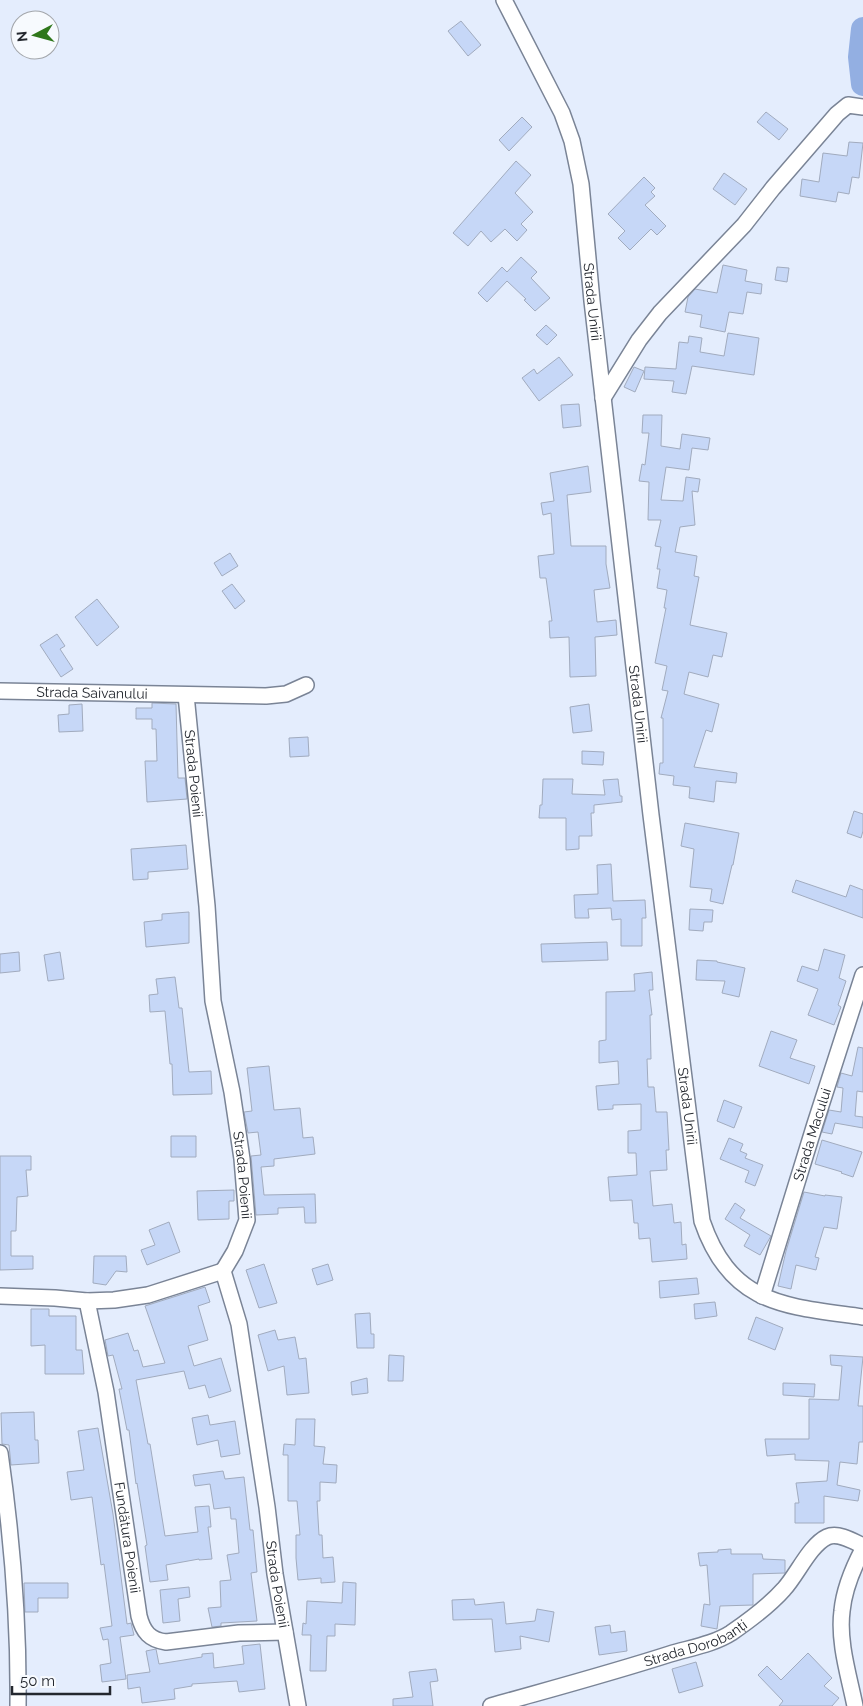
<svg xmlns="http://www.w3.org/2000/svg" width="863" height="1706" font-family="Raleway,sans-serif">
<rect width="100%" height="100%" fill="#e4edfd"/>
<path fill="#abbcdc" d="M852,65L863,69V96L858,94Z"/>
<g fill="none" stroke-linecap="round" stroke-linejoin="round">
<path stroke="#93afe2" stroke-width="24" d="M863,29L860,57L863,84"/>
</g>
<path fill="#c6d7f7" stroke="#a1abbe" d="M461,21L481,45L468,56L448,31Z
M766,112L788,129L779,140L757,122Z
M522,117L532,127L509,151L499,140Z
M849,142L863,143L859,178L852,177L849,194L838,192L836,202L800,196L802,179L819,182L823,153L847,156Z
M516,161L531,175L515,193L533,212L521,224L527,230L517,241L505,229L491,242L481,231L468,246L453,233Z
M724,173L747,189L735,205L713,189Z
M644,177L655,188L651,192L655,196L645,205L666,226L657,235L651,229L630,250L618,238L625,231L608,214Z
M521,257L537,272L531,278L550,298L535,311L524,300L526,299L507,281L487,302L478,293L502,267L507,272Z
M723,265L747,270L745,281L762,284L761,294L747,292L743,314L729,312L725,332L700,327L702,315L685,312L688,297L695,289L717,293Z
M777,267L789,268L787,282L775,280Z
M546,325L557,335L547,345L536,335Z
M728,333L759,338L754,375L692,366L686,394L672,392L674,381L644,379L645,367L676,369L679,342L688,343L689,336L702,338L700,352L724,356Z
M559,357L573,375L539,401L522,378L534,369L537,374Z
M634,367L644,371L635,392L624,387Z
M579,404L581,426L563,428L561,405Z
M643,415H662L661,446L680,449L682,434L710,438L708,450L692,448L689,470L666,467L661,500L683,501L686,477L700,479L698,492L692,491L695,525L680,527L675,552L697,556L694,576L699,577L690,625L727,633L722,657L713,655L708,677L689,672L684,694L719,704L712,732L706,730L694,767L737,773L736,783L716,781L714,802L689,798L690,787L673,785L674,776L659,774L660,763H663V718H661L668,691L662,690L667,666L655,663L666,608H664L667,590L657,588L660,569H657L661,547L655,546L661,520H648L649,482L639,481L642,464L645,465L649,433H642Z
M588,466L591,492L567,495L571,546H606V564L610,588L594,590L597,622L616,620L617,635L595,637L596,676L570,677L569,637L550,638L549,621H552L546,578H540L538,556L554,554L551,513L543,515L541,503L554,501L550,473Z
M230,553L238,566L222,576L214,563Z
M232,584L245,601L235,609L222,591Z
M97,599L119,627L97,646L75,617Z
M57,634L65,646L60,649L73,669L61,677L40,645Z
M152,703L176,704L178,778H185L187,799L147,802L145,761H157L156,729H152V719H136V708H152Z
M82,704L83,731L59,732L58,715L69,714V705Z
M589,704L592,731L573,733L570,707Z
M308,737L309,756L290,757L289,738Z
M582,751L604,752L603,765L582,764Z
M543,779H573L572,794L605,795L603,780L618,779L620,796H622V802L594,805V813H591L592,836H579V849L566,850V818H539L540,805H542Z
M854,811L863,814V831L861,838L847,833Z
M685,823L739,833L733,865H732L723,904L710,901L712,889L690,887L694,849L681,846Z
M186,845L188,869L148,872V879L133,880L131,849Z
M611,864L613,901L645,900L646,918H642V946H621V919L612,920L611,908L588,909L589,918H575L574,895L598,894L597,865Z
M796,880L846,897L850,885L863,890V918L792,892Z
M690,909L713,910L712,922H704L703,931L689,930Z
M189,912V943L146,947L144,922L162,920V914Z
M607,942L608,960L542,962L541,944Z
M824,949L845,955L839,978L846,981L838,1005L841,1007L834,1025L808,1015L818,989L797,981L802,966L818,971Z
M19,952L20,971L0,973V954Z
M60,952L64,979L48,981L44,955Z
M697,960L717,961V962L745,968L739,997L722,993L725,981L696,980Z
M652,972L653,990H649L652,1015H650L651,1059H647L648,1087H654L656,1112H667L669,1150H666L667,1170L650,1171L653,1206L672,1204L674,1223L681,1222L682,1245L686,1244L687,1259L652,1262L650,1238L639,1239L638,1223H634L632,1200L610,1201L608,1177L637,1175L636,1153H628V1131L641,1130V1104L613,1105V1109L598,1110L596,1086L619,1084L618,1061L599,1063V1041L606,1040V992L635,991L634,974Z
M175,977L179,1008H182L189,1072L211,1071L212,1094L173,1095L172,1064H170L165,1011L150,1012L149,995L158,994L156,979Z
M771,1031L797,1040L790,1058L815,1066L809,1084L759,1066Z
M858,1047L863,1048V1092L857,1091L855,1116L863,1117V1128L835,1123L832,1134L822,1132L829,1110L841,1112L843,1088L837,1087L841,1073L852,1076Z
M269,1066L274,1110L300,1108L303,1138L313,1137L315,1154L274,1159V1166L261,1167L264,1195L315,1194L316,1223H305L304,1207L278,1208V1214L256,1215L251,1156L261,1155L258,1132L248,1133L244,1112L252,1111L247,1068Z
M724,1100L742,1107L734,1128L717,1121Z
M171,1136H196V1157H171Z
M729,1138L743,1144L740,1151L747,1154L745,1158L763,1165L755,1186L745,1182L749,1171L720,1159Z
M822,1140L862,1152L853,1177L841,1173L842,1172L815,1164Z
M0,1156H31V1170H26L28,1196L17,1197L16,1231H11V1256H33V1269L0,1270Z
M234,1190V1201H229V1219L198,1220L197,1191Z
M804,1192L825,1196V1195L842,1197L837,1229L824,1227L815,1257L819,1258L816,1270L796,1265L791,1289L778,1286L786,1251Z
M735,1203L745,1210L740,1218L771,1236L760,1255L744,1246L750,1235L725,1219Z
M169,1222L180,1252L147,1265L141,1250L155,1245L149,1230Z
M94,1256H126L127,1272L116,1271L106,1285L93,1283Z
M264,1264L277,1303L259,1308L246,1270Z
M328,1264L333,1280L317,1285L312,1269Z
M697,1278L699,1294L660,1298L659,1281Z
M205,1287L210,1302L198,1306L208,1340L188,1346L194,1366L221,1358L231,1391L209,1398L205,1385L189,1389L184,1371L136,1380L148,1444H150L165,1536L198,1532L195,1507L209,1506L211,1527H208L212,1559L199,1560V1559L166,1565L168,1580L150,1582L145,1546L147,1545L137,1483L136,1484L129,1430H127L119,1389H122L113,1355L108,1356L105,1340L128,1333L134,1351L138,1350L143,1367L165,1363L145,1306Z
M715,1302L717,1316L695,1319L694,1304Z
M31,1309H49V1316H76V1350H82L84,1374H45V1345L31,1346Z
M370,1313L371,1334H374V1348H357L355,1314Z
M756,1317L783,1328L775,1350L748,1339Z
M275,1330L278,1340L295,1337L299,1359L306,1358L309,1393L287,1395L284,1366L268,1371L258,1335Z
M389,1355L404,1356L403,1381H388Z
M830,1355L863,1357L858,1406H863V1442H859L857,1464L840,1462L837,1485L860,1490L858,1501L824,1496V1523H795V1503H799L796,1483L827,1481L829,1461L795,1460V1454L767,1456L765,1439H809V1399L839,1400L842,1366L831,1365Z
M367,1378L368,1393L352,1395L351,1382Z
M783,1383L815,1384L814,1397L783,1395Z
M34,1412L35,1440H38L39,1463L11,1465L9,1445L2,1444L1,1413Z
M208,1415L210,1425L235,1421L240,1454L221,1457L218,1440L197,1445L192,1418Z
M296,1419H315L314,1446L325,1447L323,1464L337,1465L336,1483L320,1482V1501H317L319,1535H322L323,1558L333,1557L335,1582L321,1583V1578L298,1580L296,1558V1535H300L297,1501H288V1455H283L284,1444L295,1445Z
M98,1428L113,1514L127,1624L131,1623L134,1635L120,1637L126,1679L102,1682L100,1665L111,1663L108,1639L103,1640L100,1628L112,1626L104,1564L101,1565L92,1497L71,1500L67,1472L84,1470L78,1431Z
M223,1471L225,1479L244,1477L250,1530H253L257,1572L251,1573L257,1621L221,1623V1626L212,1627L208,1608L221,1607L220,1581L231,1580L227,1555L239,1553L236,1519H231L230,1507L214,1509L210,1484L195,1486L193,1475Z
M731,1549V1554H762L763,1559L785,1560V1573L753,1574V1605L720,1606L717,1629L701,1626L704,1604L710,1605L707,1565L700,1566L698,1553L718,1552V1550Z
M343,1582L356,1583L355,1625L335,1624V1636H327L326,1671H310L311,1635H302L303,1623L306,1624L307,1601L342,1603Z
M24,1583H68V1598H38V1612H25Z
M189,1587L190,1597L178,1599L180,1621L163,1623L160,1590Z
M474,1599L475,1605L504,1602L506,1624L535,1621L537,1609L554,1612L549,1642L520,1636L521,1649L495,1652L492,1619L453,1620L452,1600Z
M610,1625L611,1633L625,1631L627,1651L599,1655L595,1627Z
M260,1644L265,1689L239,1692L237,1681L192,1684V1686L174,1689L175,1699L142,1703L140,1687L128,1689L127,1675L150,1672L146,1651L156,1649L159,1664L202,1657V1654L213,1653L214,1668L244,1664L242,1646Z
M808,1653L832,1678L824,1686L839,1698L832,1706H779L783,1701L758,1675L767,1666L781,1680Z
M696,1662L703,1686L679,1693L672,1669Z
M436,1669L438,1681L430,1682L433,1706H393V1699L413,1697L409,1672Z"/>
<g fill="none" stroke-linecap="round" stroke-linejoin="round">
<g stroke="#7a8496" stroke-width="18">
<g id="minor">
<path id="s1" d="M504,0L562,113L572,141L581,184L592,301L651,815L702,1221C731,1306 786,1306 863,1317"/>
<path d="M603,398L639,340L660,313L744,225L773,188L837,114L848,105L863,107"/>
<path id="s2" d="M0,691L266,696L286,694L306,685"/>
<path id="s3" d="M186,695L207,906L213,1001L232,1092L242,1159L247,1220L235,1251L223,1271L239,1324L267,1507L275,1574L298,1706"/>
<path d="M0,1296L55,1298L87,1301L114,1300L148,1295L223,1271"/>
<path id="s4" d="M762,1296L815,1124L863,975"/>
<path id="s5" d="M87,1301L106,1392L139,1616C143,1632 150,1640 166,1642L239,1633L285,1632"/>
<path d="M0,1453C12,1537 19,1621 18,1706"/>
<path id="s6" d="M491,1706C551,1689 611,1673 670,1654C690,1648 714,1644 731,1633C750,1620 769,1606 784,1589C797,1575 810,1545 827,1537C838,1532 853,1541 863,1546"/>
<path d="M855,1706C849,1676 838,1642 842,1611C844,1589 853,1568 863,1549"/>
</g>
</g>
<use href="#minor" stroke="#fff" stroke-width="15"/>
</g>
<g text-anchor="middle" stroke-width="4" stroke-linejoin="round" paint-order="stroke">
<g font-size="14" fill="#24282f" stroke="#f7fafe">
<text dy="5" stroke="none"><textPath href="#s1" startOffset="319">Strada Unirii</textPath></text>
<text dy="5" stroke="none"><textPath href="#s2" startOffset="92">Strada Saivanului</textPath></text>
<text dy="5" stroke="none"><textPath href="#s1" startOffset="724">Strada Unirii</textPath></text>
<text dy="5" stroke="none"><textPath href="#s3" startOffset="79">Strada Poienii</textPath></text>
<text dy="5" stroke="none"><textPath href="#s1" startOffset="1129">Strada Unirii</textPath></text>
<text dy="5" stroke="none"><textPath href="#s4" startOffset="169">Strada Macului</textPath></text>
<text dy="5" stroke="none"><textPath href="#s3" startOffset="484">Strada Poienii</textPath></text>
<text dy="5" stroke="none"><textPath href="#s5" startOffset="240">Fundătura Poienii</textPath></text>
<text dy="5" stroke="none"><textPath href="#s3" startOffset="904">Strada Poienii</textPath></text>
<text dy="5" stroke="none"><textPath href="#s6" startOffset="214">Strada Dorobanți</textPath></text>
</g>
</g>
<g transform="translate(35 35) rotate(264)"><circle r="24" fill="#f7fafe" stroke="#a3a6ab"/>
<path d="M0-4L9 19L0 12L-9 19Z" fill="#2f771b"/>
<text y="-8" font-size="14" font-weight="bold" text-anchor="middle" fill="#24282f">N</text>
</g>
<path d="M12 1686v8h98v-8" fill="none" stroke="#24282f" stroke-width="2.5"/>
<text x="20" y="1686" font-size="15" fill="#24282f" stroke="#f7fafe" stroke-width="4" paint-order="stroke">50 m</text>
</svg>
